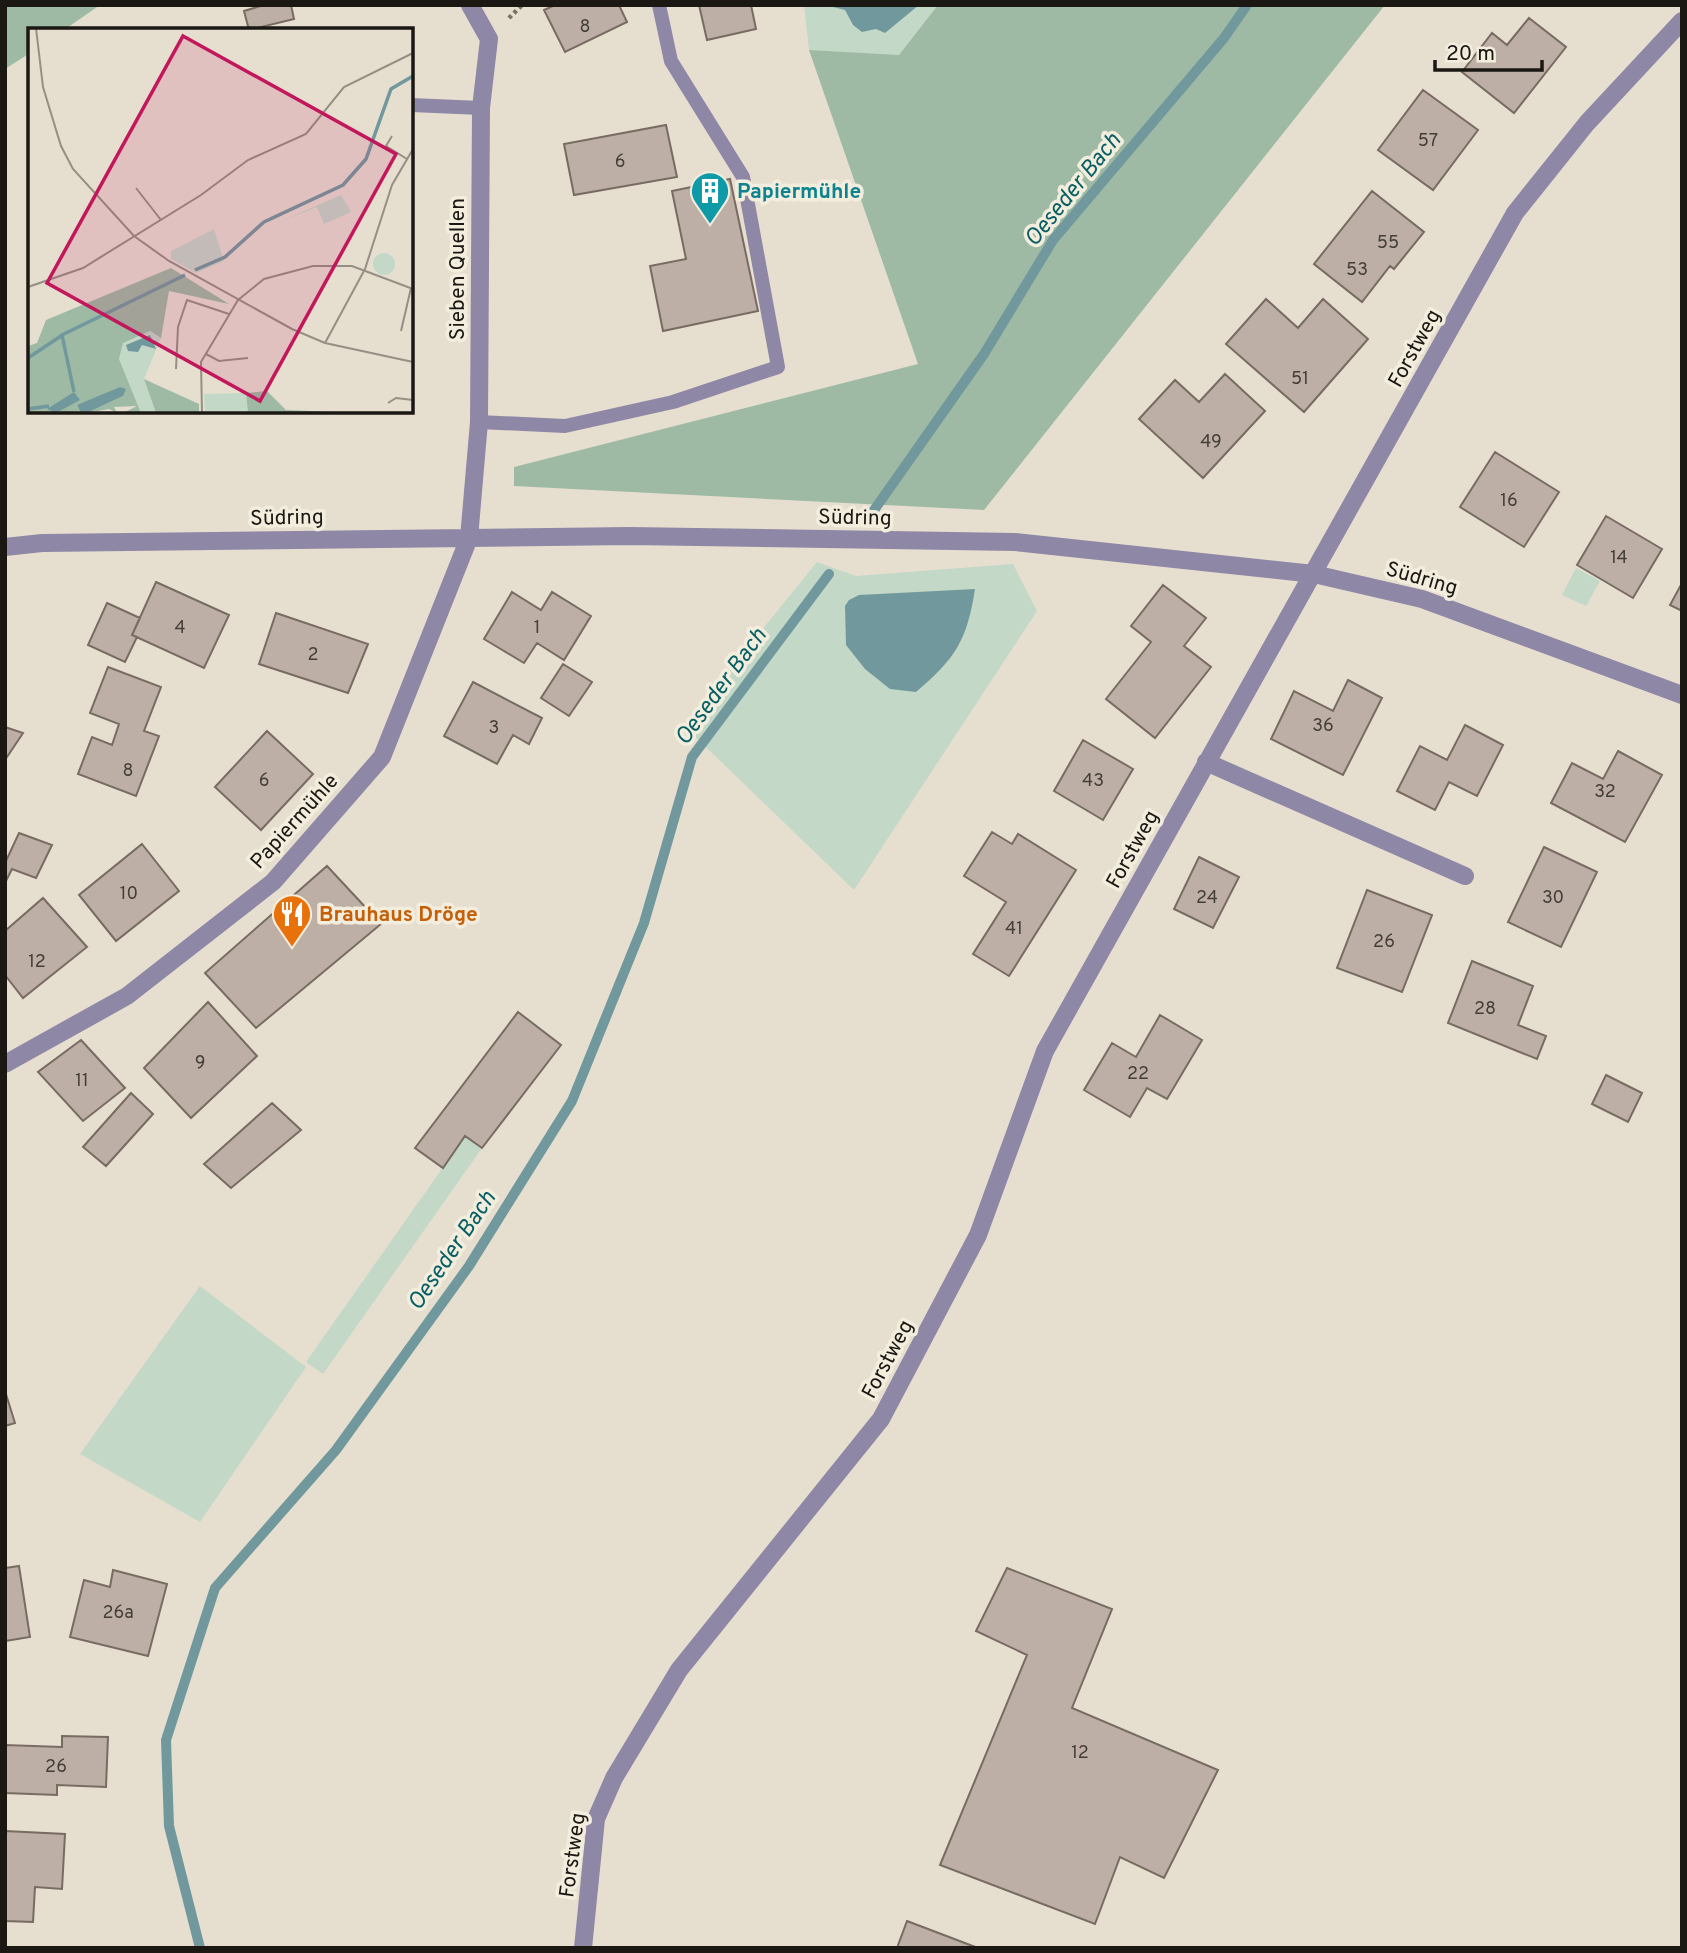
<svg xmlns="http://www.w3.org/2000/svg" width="1687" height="1953" font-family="Overpass,sans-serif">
<rect width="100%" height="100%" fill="#e6dfd0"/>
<path fill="#c3d8c7" d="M804,5H938L899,56L809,50Z
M817,562L856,576L1013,564L1037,611L854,890L684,726Z
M1576,568L1600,581L1586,606L1562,595Z
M465,1136L482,1148L323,1374L306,1362Z
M200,1286L306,1367L200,1522L80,1454Z"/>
<path fill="#9ebaa4" d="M5,5H100L64,30H30V53L5,69Z
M938,5H1385L984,510L514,486V467L918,364L809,50L899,55Z"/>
<path fill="#71999d" d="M825,5H919L885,33L876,29L862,32L853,25L845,10Z
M975,589C967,640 956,658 916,692L890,689L865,669L846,645L845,606L849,600L859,595Z"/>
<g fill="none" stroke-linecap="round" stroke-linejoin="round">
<path stroke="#71999d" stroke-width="10" d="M872,513L984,354L1053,240L1224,38L1247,5
M200,1948L169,1826L166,1740L215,1588L336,1450L469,1266L572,1101L644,923L692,757L829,574"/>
</g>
<path fill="#bdafa5" stroke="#786b62" stroke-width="2" d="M264,5H291L294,19L249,30L244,11Z
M555,5H619L627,22L565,52L544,10Z
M699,5H751L756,29L707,40Z
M1529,18L1566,47L1514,113L1462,72L1492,33L1507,45Z
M1423,90L1478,130L1433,190L1378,150Z
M666,125L677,177L574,195L564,144Z
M730,179L758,311L663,331L650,266L686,259L672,191Z
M1372,191L1424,232L1394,269L1390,266L1362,302L1314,264Z
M1266,299L1298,328L1323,299L1368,339L1304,412L1226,344Z
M1225,374L1265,411L1203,478L1139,419L1175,380L1199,402Z
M1495,452L1559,492L1524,547L1460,507Z
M1606,516L1662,549L1633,598L1577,565Z
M156,582L229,615L204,668L132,635Z
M1682,583V611L1670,605Z
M1163,585L1206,618L1184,646L1211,667L1155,738L1106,699L1151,642L1131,626Z
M512,592L541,610L552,592L591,616L564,660L537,643L524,663L484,639Z
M107,603L140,618L132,635L137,637L125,662L88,645Z
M276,613L368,644L348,693L259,664Z
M563,664L592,682L569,716L541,698Z
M108,667L161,687L144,731L159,736L136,796L78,774L92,737L112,745L119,724L90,713Z
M1348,680L1382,698L1343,775L1271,739L1294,691L1333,711Z
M473,682L542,718L529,744L513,735L497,764L444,736Z
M1465,725L1503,745L1477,796L1449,782L1435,810L1397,791L1420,746L1447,760Z
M5,727L23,733L7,757L5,756Z
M267,731L313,774L261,830L215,787Z
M1083,740L1133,769L1103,820L1054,791Z
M1618,751L1662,775L1625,842L1551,803L1572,763L1603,779Z
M992,832L1012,844L1018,834L1076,870L1009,976L973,954L1006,902L964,876Z
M19,833L52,845L36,878L12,869L5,883V863Z
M142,844L179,891L116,941L79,895Z
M1544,847L1597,872L1561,947L1508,922Z
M1199,857L1239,877L1213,928L1174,909Z
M327,866L381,924L256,1028L205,973Z
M1367,890L1432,915L1402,992L1337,968Z
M43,898L87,947L23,998L5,975V931Z
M1472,961L1533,986L1518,1025L1546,1036L1537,1059L1448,1023Z
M208,1002L257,1056L191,1118L144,1068Z
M518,1012L561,1045L482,1148L465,1136L443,1168L415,1148Z
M1160,1015L1202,1040L1167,1099L1147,1088L1130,1117L1084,1090L1112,1043L1136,1057Z
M81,1040L125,1088L83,1121L38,1072Z
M1606,1075L1642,1093L1628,1122L1592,1104Z
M131,1093L153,1114L106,1166L83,1147Z
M272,1103L301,1130L231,1188L204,1164Z
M5,1391L15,1423L5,1426Z
M19,1566L30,1637L5,1641V1568Z
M1007,1568L1112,1609L1072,1708L1218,1770L1164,1878L1120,1857L1095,1924L940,1865L1027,1655L976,1631Z
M113,1570L167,1584L148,1656L70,1637L84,1580L110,1587Z
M62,1736L108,1737L106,1787L57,1785V1795L5,1793V1745L62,1747Z
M5,1831L65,1834L62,1889L35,1887L33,1922L5,1921Z
M907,1921L978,1948H897Z"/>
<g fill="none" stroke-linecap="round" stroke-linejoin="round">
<path stroke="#787369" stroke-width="4.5" stroke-dasharray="3.5 3.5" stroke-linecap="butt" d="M509,18L522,5"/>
<path stroke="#8f87a6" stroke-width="14" d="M411,105L481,108
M479,422L565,426L673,402L778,367L743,177L671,61L659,5"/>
<path stroke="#8f87a6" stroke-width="18" d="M5,547L42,543L630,536L1015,542L1314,574L1422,599L1682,695
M1206,762L1465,876
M5,1064L127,996L273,882L382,757L469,538L479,422L481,108L489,39L470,5
M583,1948L596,1819L614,1778L679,1670L881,1419L978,1235L1045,1051L1515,213L1587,123L1682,21"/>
</g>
<defs>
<g id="building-pin" transform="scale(2.0125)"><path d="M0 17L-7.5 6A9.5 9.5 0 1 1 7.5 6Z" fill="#0f9aa8" stroke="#f3eddd"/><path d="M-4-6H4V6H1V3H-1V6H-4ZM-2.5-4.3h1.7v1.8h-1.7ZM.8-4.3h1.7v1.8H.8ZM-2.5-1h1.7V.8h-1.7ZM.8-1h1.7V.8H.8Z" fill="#fff"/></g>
<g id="restaurant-pin" transform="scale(2.0125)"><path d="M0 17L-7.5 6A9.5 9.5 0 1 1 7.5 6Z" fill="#e8710a" stroke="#f3eddd"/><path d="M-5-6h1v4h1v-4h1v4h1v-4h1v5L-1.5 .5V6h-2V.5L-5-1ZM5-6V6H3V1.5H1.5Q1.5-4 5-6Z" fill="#fff"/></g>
</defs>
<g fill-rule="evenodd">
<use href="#building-pin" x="710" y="191"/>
<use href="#restaurant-pin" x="292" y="914"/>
</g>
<g text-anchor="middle" stroke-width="7" stroke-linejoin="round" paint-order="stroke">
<g font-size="18" fill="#443e38">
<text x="585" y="32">8</text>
<text x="1428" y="146">57</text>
<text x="620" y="167">6</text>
<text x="1388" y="248">55</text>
<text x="1357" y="275">53</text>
<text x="1300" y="384">51</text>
<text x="1211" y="447">49</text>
<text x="1509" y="506">16</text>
<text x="1619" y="563">14</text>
<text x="180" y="633">4</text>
<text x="537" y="633">1</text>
<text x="313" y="660">2</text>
<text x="1323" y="731">36</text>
<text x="494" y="733">3</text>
<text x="128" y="776">8</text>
<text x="264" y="786">6</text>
<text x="1093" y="786">43</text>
<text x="1605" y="797">32</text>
<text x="129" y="899">10</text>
<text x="1207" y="903">24</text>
<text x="1553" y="903">30</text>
<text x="1014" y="934">41</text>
<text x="1384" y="947">26</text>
<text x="37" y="967">12</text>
<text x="1485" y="1014">28</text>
<text x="200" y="1068">9</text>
<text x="1138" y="1079">22</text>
<text x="82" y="1086">11</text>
<text x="118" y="1618">26a</text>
<text x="1080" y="1758">12</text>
<text x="56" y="1772">26</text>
</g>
<g font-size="21" font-weight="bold" fill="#0d838f" stroke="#f3eddd" text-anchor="start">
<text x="737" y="198">Papiermühle</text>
</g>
<g font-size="21" fill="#1b1813" stroke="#f3eddd">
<text transform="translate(457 269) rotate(-90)" y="7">Sieben Quellen</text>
<text transform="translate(1414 348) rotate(-61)" y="7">Forstweg</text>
<text transform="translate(287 517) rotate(-1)" y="7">Südring</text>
<text transform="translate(855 517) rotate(1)" y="7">Südring</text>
<text transform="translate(1422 578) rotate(16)" y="7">Südring</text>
<text transform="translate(294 821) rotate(-48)" y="7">Papiermühle</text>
<text transform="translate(1132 849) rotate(-61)" y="7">Forstweg</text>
<text transform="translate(887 1359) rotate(-62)" y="7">Forstweg</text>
<text transform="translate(572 1855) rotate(-82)" y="7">Forstweg</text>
</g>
<g font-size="21" font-weight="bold" fill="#c56008" stroke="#f3eddd" text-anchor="start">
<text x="319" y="921">Brauhaus Dröge</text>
</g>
<g font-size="23" font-style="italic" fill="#075f65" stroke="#f3eddd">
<text transform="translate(1072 189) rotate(-51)" y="8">Oeseder Bach</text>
<text transform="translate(720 686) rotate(-54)" y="8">Oeseder Bach</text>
<text transform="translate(451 1250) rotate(-56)" y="8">Oeseder Bach</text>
</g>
</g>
<g transform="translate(28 28)">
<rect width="385" height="385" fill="#e6dfd0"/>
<path d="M313,167L323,184L296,196L289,179L251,194ZM186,201L196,233L168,245L143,231V223ZM345 236a11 11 0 1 1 22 0a11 11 0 1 1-22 0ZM122,303L133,310L116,351L128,385H113L91,331L94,315ZM218,365L220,385H177L176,366Z" fill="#c3d8c7"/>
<path d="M143,240L201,276L141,263L133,310L122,303L95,315L91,331L113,385H95L109,378L86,379L89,385L81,381L59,385L95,368L49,377L53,385H0V318L9,315L18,292ZM116,351L171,376V385H128ZM239,363L258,382L333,385H220L218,365Z" fill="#9ebaa4"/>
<path d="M122,307L128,321L114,317L110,324L100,323L98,317ZM92,359L98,361L95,368L59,385H53L49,377ZM46,364L52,372L28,385L19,381Z" fill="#71999d"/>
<path fill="none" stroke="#71999d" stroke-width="3.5" d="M167,242L197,229L236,194L315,157L338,131L363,61L385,48M0,330L33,308M46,364L34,307L157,247M0,381L21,378"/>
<path fill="none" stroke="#958f84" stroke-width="2" d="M8,0L15,59L33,118L45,141L106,208L141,233L264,301L297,315L385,334M364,108L358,118L379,131M108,160L133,192M0,259L55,240L173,167L220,132L278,106L316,59L385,25M373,303L383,260M297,315L337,241L364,157L385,121M178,326L191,333L220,330M148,341L150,299L159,272L201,286M360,375L368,370L385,372M174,385L173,334L210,272L236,251L285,238H324L385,261"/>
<path fill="#c2185b" fill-opacity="0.15" stroke="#c2185b" stroke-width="3.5" d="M155,8L368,126L232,373L19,255Z"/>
<rect width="385" height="385" fill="none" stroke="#1b1813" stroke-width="3.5"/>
</g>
<rect width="1687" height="1953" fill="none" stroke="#1b1813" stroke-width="14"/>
<path d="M1435 60v10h107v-10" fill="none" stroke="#1b1813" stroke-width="3.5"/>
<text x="1446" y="60" font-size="21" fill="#1b1813" stroke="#f3eddd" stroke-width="5" paint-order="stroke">20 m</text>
</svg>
